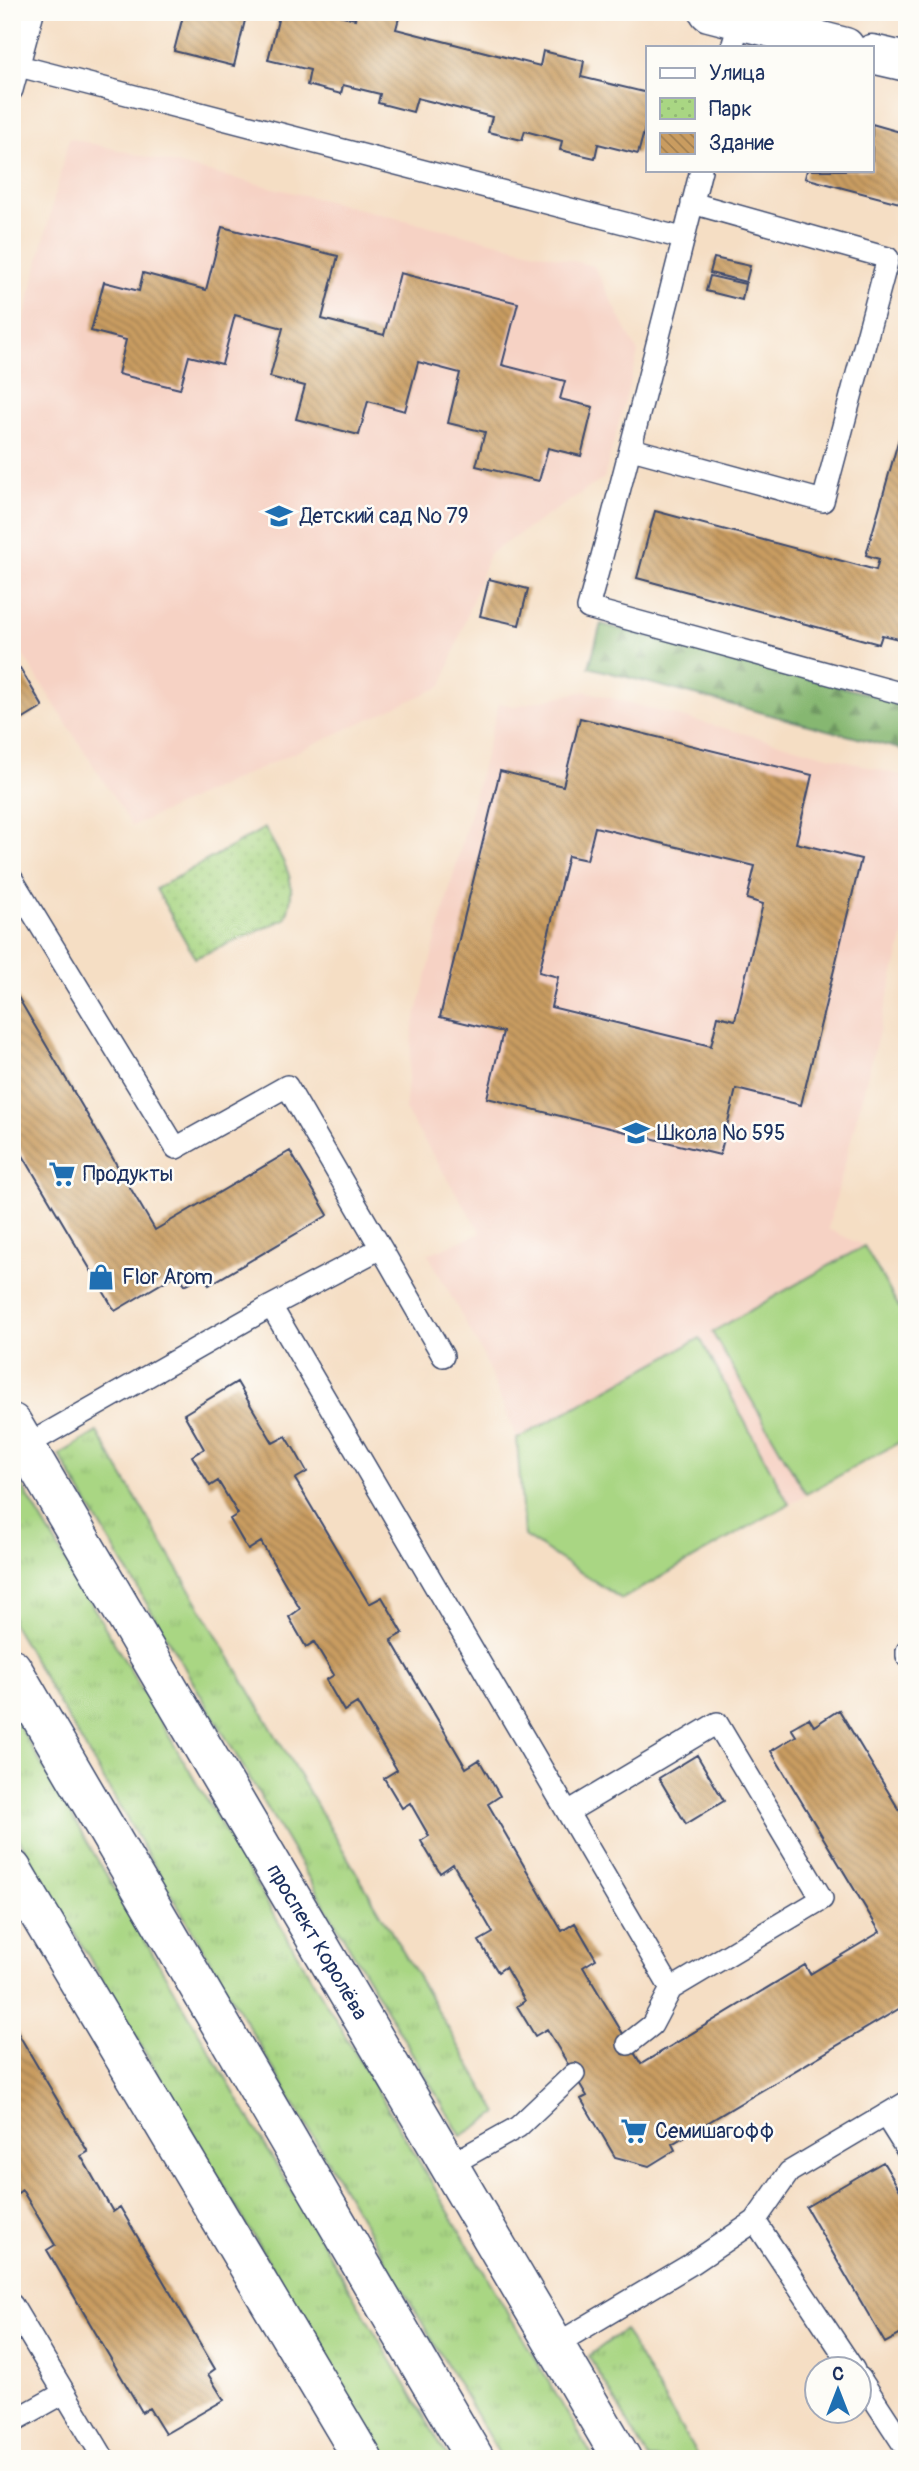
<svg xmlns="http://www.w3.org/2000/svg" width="919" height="2471" font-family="Pangolin,sans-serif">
<defs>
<pattern id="grass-tufts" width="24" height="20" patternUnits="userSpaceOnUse" patternTransform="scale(1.75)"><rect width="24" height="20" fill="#a9d683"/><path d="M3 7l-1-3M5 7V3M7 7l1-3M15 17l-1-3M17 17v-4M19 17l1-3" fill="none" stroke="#91b874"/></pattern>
<pattern id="forest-firs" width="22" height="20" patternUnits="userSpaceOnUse" patternTransform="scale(1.75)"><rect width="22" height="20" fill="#86b771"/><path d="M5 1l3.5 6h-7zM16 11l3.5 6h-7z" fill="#6d9560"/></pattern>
<pattern id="park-dots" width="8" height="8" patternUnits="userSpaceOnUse" patternTransform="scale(1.75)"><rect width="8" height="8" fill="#a9d683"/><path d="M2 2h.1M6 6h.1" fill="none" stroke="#91b874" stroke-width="1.8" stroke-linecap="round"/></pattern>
<pattern id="building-back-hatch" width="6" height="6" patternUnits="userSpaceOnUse" patternTransform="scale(1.75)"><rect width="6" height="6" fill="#c99c60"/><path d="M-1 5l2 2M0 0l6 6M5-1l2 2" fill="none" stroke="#a28052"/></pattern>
</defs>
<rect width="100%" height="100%" fill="#fdfcf7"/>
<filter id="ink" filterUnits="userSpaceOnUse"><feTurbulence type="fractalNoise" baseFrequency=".0143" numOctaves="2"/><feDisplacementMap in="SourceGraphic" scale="14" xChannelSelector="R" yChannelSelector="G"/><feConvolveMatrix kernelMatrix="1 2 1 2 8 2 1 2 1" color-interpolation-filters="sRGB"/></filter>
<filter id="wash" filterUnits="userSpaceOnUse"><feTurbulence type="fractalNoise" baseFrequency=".00686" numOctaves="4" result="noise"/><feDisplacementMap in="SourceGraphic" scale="28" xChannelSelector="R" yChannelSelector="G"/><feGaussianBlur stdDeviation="1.57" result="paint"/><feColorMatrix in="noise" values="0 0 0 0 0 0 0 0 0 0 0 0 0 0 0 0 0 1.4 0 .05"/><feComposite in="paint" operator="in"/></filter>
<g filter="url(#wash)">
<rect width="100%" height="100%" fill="#f5dec4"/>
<path fill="#f6d2c4" d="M69,138L594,266L638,353L604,478L489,554L442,686L132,826L12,638V369Z
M585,691L907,777V923L828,1229L864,1246L907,1321V1438L622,1599L524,1536L517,1439L481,1351L428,1254L481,1233L405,1110L413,1027L499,703L514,706Z"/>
<path fill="url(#grass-tufts)" stroke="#628270" stroke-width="2" d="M97,1432L498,2113L461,2136L59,1455Z
M12,1469L594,2459H502L12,1623Z
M12,1714L449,2459H385L12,1827Z
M624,2330L699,2459H649L589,2356Z"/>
<path fill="url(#forest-firs)" stroke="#507368" stroke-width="2" d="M601,624L907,704V751L589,667Z"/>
<path fill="url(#park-dots)" stroke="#628270" stroke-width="2" d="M265,828C283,863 301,879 285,919L195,958L156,889Z"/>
<path fill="#a9d683" stroke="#628270" stroke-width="2" d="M864,1246L907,1321V1438L806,1494L712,1332Z
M700,1338L789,1504L622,1599L524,1536L517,1439Z"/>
<g id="blocks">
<path fill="url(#building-back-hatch)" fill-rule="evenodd" d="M184,12H247L234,66L174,51Z
M280,12H327L355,19L357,12H391L400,14L396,29L540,66L543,51L584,61L581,77L648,93V117L638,154L598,144L595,158L560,150L562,141L525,131L522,140L488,132L492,117L417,98L413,112L378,103L380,94L343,85L341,94L307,85L310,70L268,60Z
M872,124L907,134V205L805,178L807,170H872Z
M222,227L338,256L322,319L384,335L400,273L518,303L502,365L565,381L560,399L593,407L581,456L548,448L539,481L476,466L485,432L448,423L460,373L418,362L405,411L368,401L359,435L296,419L305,386L270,377L283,328L235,315L222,364L189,356L180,389L118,374L126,340L91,331L104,282L139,291L143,273L206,290Z
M714,258L750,266L746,282L710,273Z
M710,276L745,284L742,300L706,291Z
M907,410V641L882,635L879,644L637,578L655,511L876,570L879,559L866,555Z
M489,579L528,589L519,625L480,616Z
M20,668L43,707L12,726V672Z
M580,718L812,775L796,843L861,859L801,1105L736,1089L720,1155L487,1098L503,1032L440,1017L500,771L563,786ZM595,827L755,866L747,899L763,904L735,1020L718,1016L711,1046L551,1007L558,977L539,972L568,856L587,860Z
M12,987L155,1230L290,1151L328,1215L209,1285L204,1275L185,1285L179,1273L115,1311L12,1137Z
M237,1382L273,1443L286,1436L297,1454L307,1472L295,1479L369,1604L382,1597L403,1633L391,1640L466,1768L479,1760L500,1796L488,1804L562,1931L575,1923L596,1959L583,1967L641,2064L805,1965L810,1974L880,1932L771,1751L796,1736L791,1728L809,1718L814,1726L839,1710L907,1823V2004L672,2144L675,2150L649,2166L615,2157L581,2099L587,2096L547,2029L535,2036L517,2006L525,2001L505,1967L498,1972L479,1941L493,1933L453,1864L440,1873L421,1841L429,1836L410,1803L402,1808L384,1778L397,1770L357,1703L344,1711L326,1680L334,1675L314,1642L306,1647L289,1617L300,1609L261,1542L248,1550L230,1519L238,1514L218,1481L210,1486L192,1456L204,1449L184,1414Z
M697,1755L724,1801L686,1824L659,1778Z
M12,2023L88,2152L81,2156L113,2212L120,2207L215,2369L208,2374L224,2400L165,2434L149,2408L142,2412L47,2250L55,2245L22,2190L15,2195L12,2190Z
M883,2162L907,2202V2331L885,2343L806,2207Z"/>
</g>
</g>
<g filter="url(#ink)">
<use href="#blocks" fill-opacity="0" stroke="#3c496d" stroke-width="2"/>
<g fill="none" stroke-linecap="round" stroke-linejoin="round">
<g stroke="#3c496d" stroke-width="24">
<path id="lane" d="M732,47L740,21
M19,66L682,238
M12,90L33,12
M701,170C664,316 628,462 588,608L907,695
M632,449L823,501L888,258L692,203
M12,879L176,1148L287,1086L381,1248L271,1306L25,1446
M381,1248L443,1356
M271,1306L671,1989
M907,1651V1656
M568,1812L717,1723L822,1899L671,1989L652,2025L628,2044
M885,2115L907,2150
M450,2165L518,2127L574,2074
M755,2221L789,2172L907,2102
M12,2305L104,2459
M555,2345L693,2263L755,2221L854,2370
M860,2378L907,2450
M12,2422L64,2393"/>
</g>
<g stroke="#3c496d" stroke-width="41">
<path id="street" d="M709,12L845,47
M872,54L907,62
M12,1869L363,2459"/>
</g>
<g stroke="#3c496d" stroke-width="41">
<g id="secondary">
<path id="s1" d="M12,1423L622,2459"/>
<path d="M12,1668L475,2459"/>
</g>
</g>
<use href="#lane" stroke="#fff" stroke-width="21"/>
<use href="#street" stroke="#fff" stroke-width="38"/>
<use href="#secondary" stroke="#fff" stroke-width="38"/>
</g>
</g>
<defs>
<g id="school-bare" transform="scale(2.1)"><path d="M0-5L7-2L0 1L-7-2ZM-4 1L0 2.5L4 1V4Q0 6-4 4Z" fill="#1f6fb2" stroke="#fdfcf7" stroke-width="2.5" paint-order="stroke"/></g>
<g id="supermarket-bare" transform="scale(2.1)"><path d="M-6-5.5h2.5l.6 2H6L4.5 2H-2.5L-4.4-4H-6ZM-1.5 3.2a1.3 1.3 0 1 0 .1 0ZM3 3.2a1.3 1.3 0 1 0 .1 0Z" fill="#1f6fb2" stroke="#fdfcf7" stroke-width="2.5" paint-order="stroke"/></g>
<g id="shop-bare" transform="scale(2.1)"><path d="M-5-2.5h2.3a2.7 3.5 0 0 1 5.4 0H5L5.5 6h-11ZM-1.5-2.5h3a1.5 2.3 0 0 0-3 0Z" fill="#1f6fb2" stroke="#fdfcf7" stroke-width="2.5" paint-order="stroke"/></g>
</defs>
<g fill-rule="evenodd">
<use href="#school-bare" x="279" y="516"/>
<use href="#school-bare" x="636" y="1133"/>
<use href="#supermarket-bare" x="62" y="1174"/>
<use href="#shop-bare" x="101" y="1277"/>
<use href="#supermarket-bare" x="634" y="2131"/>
</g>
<g text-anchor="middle" stroke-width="5" stroke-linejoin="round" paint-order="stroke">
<g font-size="21" fill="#1b2f5e" stroke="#fdfcf7" text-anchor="start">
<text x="300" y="523">Детский сад № 79</text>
<text x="657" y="1140">Школа № 595</text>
<text x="83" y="1181">Продукты</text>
<text x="122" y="1284">Flor Arom</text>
<text x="655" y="2138">Семишагофф</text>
</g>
<g font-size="21" fill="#1b2f5e" stroke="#fdfcf7">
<text dy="7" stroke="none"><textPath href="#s1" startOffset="602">проспект Королёва</textPath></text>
</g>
</g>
<rect width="919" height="2471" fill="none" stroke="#fdfcf7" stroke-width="42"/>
<rect x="646" y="46" width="228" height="126" fill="#fdfcf7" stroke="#a3aaba" stroke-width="2"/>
<rect x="660" y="68" width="35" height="10" fill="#ffffff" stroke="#a3aaba" stroke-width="2"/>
<text x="709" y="80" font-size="21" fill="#1b2f5e">Улица</text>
<rect x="660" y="98" width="35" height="21" fill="url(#park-dots)" stroke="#a3aaba" stroke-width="2"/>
<text x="709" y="116" font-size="21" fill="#1b2f5e">Парк</text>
<rect x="660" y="133" width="35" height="21" fill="url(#building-back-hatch)" stroke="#a3aaba" stroke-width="2"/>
<text x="709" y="150" font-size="21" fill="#1b2f5e">Здание</text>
<g transform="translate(838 2390)"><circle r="33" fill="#fdfcf7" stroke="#a3aaba" stroke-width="2"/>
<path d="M0-5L12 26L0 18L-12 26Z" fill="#1f6fb2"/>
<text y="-10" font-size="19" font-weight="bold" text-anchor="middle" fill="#1b2f5e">С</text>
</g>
</svg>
